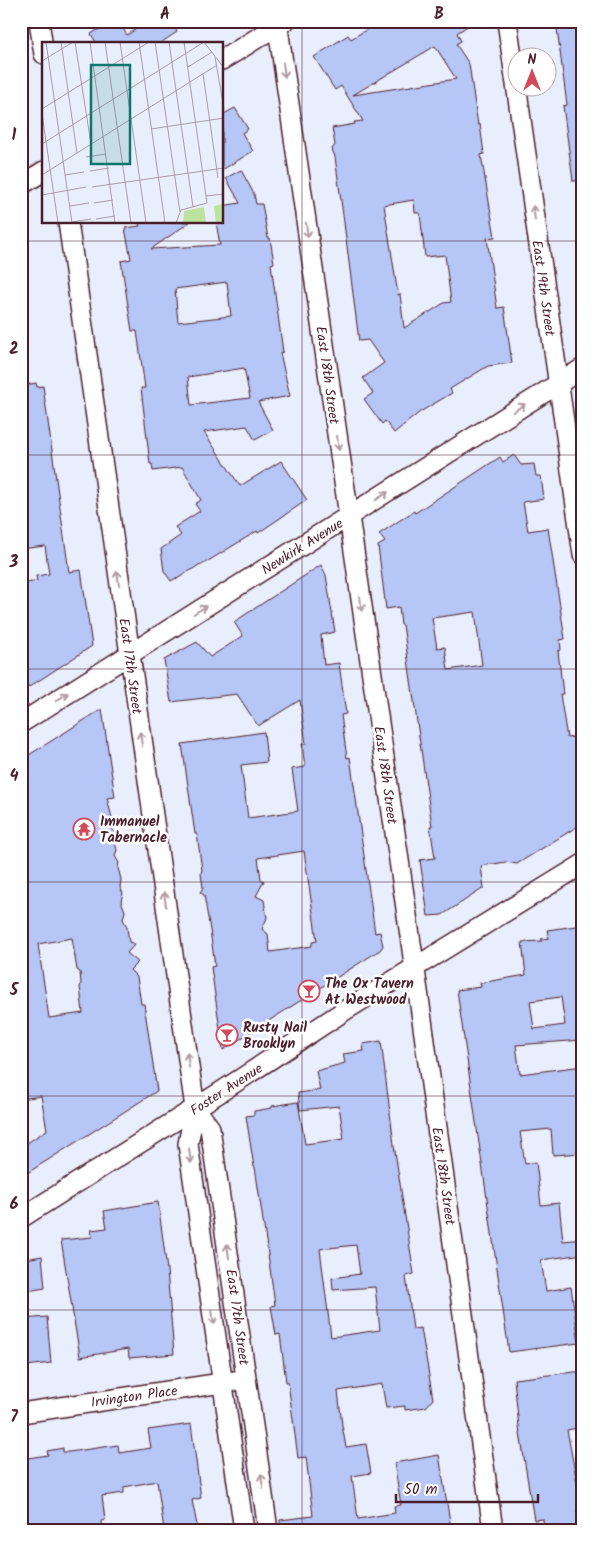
<svg xmlns="http://www.w3.org/2000/svg" width="604" height="1551" font-family="Kalam,sans-serif">
<rect width="100%" height="100%" fill="#e9eefc"/>
<filter id="ink" filterUnits="userSpaceOnUse"><feTurbulence type="fractalNoise" baseFrequency=".02" numOctaves="2"/><feDisplacementMap in="SourceGraphic" scale="10" xChannelSelector="R" yChannelSelector="G"/><feConvolveMatrix kernelMatrix="1 2 1 2 8 2 1 2 1" color-interpolation-filters="sRGB"/></filter>
<g filter="url(#ink)">
<path fill="#b6c6f6" stroke="#4a1f2b" fill-rule="evenodd" d="M112,21H118L127,35L148,21H171L177,32L159,44H97L91,34Z
M381,21H475L457,33L461,41L456,44L469,64L478,125L480,124L484,154L481,155L495,237L487,238L497,308L504,307L512,363L488,366L450,389L452,393L420,412L394,433L385,421L382,424L364,399L373,393L363,378L384,363L368,340L359,341L343,215L335,157L332,149L335,145L332,128L355,124L354,122L363,121L341,86L335,90L314,57L348,35L351,39ZM435,46L456,79L353,95ZM414,200L415,213H420L425,257L445,255L451,302L444,303L404,328L400,294L398,295L384,205Z
M556,21H583V181H573L563,106L567,105Z
M235,108L248,129L242,133L253,151L222,170V115Z
M241,170L254,194L256,204H262L268,238H270L274,263L271,264L283,352L280,353L290,396L258,402L273,430L255,440L247,426L204,432L240,486L281,461L307,500L258,533L257,531L200,566L199,565L177,579L176,578L171,581L164,571L161,549L181,535L175,527L200,511L195,504L201,500L182,467L153,471L152,464H150L141,388H145L137,331H132L121,261L131,259L125,228L140,226L138,222H190L151,249L220,245L216,222H222V206L240,203L226,178ZM227,282L231,316L178,322L175,289ZM244,368L250,398L191,405L188,377Z
M36,383L37,387L43,386L69,572L81,570L92,646L29,687L27,684L21,687V584L37,581L36,576L49,574L45,546L21,549V386Z
M514,455L521,465L534,464L536,476H541L544,499L523,502L528,531L548,528L565,639L560,640L561,650L558,651L563,694H560L567,738L579,736L583,759V823L517,864L506,862L481,866L484,888L442,915L428,916L420,860L435,858L430,826H432L403,625H401L399,607L386,609L378,546L385,542L379,534L414,511L415,513L500,457L503,462ZM475,612L482,665L448,670L445,647L437,648L432,618Z
M321,565L326,575L335,632L321,635L324,665L339,663L346,714L341,715L347,758L350,757L375,933L380,932L383,946L380,950L223,1050L211,967L215,966L210,930L204,895L200,892L203,888L201,873L202,870L197,834H195L182,744L264,732L267,762L241,765L248,818L298,811L292,769L305,767L302,744H306L300,700L258,726L237,694L171,702L164,660L197,642L210,657L243,636L234,622ZM304,851L317,941L312,942V946L270,952L268,934L262,929L267,918L264,900L256,896L264,881L261,879L258,858Z
M102,709L115,797L107,798L112,818L110,822L114,832L113,836L117,850L115,856L119,863L118,868L121,879L120,888L123,893L121,901L125,911L123,919L127,927L129,942L135,944L127,953L138,962L130,970L137,977L141,1004H144L157,1091L21,1177V1147L47,1130L41,1096L21,1099V760ZM72,938L77,970L80,972L81,984L80,987L83,1013L49,1018L38,944Z
M583,925V1040L516,1045L520,1074L583,1066V1153L553,1155L551,1129L520,1132L525,1164L536,1162L541,1205L559,1203L563,1241L583,1239V1254L541,1260L546,1291L571,1287L579,1343L509,1352L457,990L481,987L480,983L526,975L522,942L542,941L541,939L549,938L547,930ZM561,997L565,1025L534,1029L530,1001Z
M381,1041L394,1145L414,1274L406,1276L413,1329L421,1328L433,1399L426,1407L405,1410V1406L386,1408L382,1384L338,1391L342,1425L346,1447L366,1444L371,1473L352,1476L358,1519L395,1513L394,1506L401,1505L394,1463L439,1455L451,1528L430,1530L429,1526L407,1530H281L280,1520L313,1516L306,1457L298,1458L288,1382H286L280,1334L276,1335L271,1306L275,1305L269,1261L255,1167H254L246,1116L254,1115V1111L272,1108V1106L298,1102L305,1144L344,1139L339,1106L300,1110L298,1093L320,1090L316,1071L345,1063L343,1054L364,1051L363,1044ZM356,1245L360,1274L332,1278L333,1290L375,1287L380,1330L331,1337L320,1249Z
M158,1202L167,1270L174,1354L129,1358L128,1349L80,1357L61,1240L92,1237L91,1230L107,1228L104,1211Z
M42,1256L45,1288L21,1292V1267L27,1266L26,1259Z
M47,1317L51,1363L26,1366L23,1319Z
M583,1371V1427L567,1430L582,1509L577,1510L579,1530H544L543,1519L534,1520L519,1427L514,1379Z
M191,1424L201,1498L192,1500L198,1530H164L157,1481L124,1487V1493L102,1496L105,1520L101,1521L102,1530H77L76,1525L45,1530H21V1459L48,1455L47,1451L63,1448V1452H69L118,1445L119,1453L151,1448L148,1430Z"/>
<g fill="none" stroke-linecap="round" stroke-linejoin="round">
<g stroke="#4a1f2b" stroke-width="22">
<path id="street" d="M39,21L44,54
M277,21L418,991L493,1530
M507,21L583,555
M222,60L285,21
M21,185L44,171
M68,222L195,1108L188,1144L244,1530
M21,723L583,368
M195,1108L210,1128L268,1530
M21,1218L219,1093L344,1011L583,864
M21,1413L235,1381"/>
</g>
<use href="#street" stroke="#fff" stroke-width="19"/>
</g>
<defs><path id="oneway-shaft" d="M-6 0H5M1.5-3L5.5 0L1.5 3" fill="none" stroke-width="1.6" stroke-linecap="round" stroke-linejoin="round" transform="scale(1.25)"/></defs>
<g stroke="#ae9aa0">
<use href="#oneway-shaft" transform="translate(284 70) rotate(82)"/>
<use href="#oneway-shaft" transform="translate(534 213) rotate(-98)"/>
<use href="#oneway-shaft" transform="translate(307 230) rotate(82)"/>
<use href="#oneway-shaft" transform="translate(519 408) rotate(-33)"/>
<use href="#oneway-shaft" transform="translate(338 443) rotate(82)"/>
<use href="#oneway-shaft" transform="translate(382 496) rotate(-33)"/>
<use href="#oneway-shaft" transform="translate(118 578) rotate(-98)"/>
<use href="#oneway-shaft" transform="translate(361 604) rotate(82)"/>
<use href="#oneway-shaft" transform="translate(200 610) rotate(-32)"/>
<use href="#oneway-shaft" transform="translate(62 697) rotate(-33)"/>
<use href="#oneway-shaft" transform="translate(141 739) rotate(-98)"/>
<use href="#oneway-shaft" transform="translate(165 899) rotate(-98)"/>
<use href="#oneway-shaft" transform="translate(188 1060) rotate(-98)"/>
<use href="#oneway-shaft" transform="translate(190 1156) rotate(82)"/>
<use href="#oneway-shaft" transform="translate(228 1251) rotate(-98)"/>
<use href="#oneway-shaft" transform="translate(213 1317) rotate(82)"/>
<use href="#oneway-shaft" transform="translate(262 1481) rotate(-98)"/>
</g>
</g>
<path fill="none" stroke="#4a1f2b" stroke-width="1" stroke-opacity="0.55" d="M302,21V1530M21,241H583M21,455H583M21,669H583M21,882H583M21,1096H583M21,1310H583"/>
<defs>
<g id="temple-ring" transform="scale(1.125)"><circle r="9.5" fill="#fff" stroke="#d1495b" stroke-width="1.5"/><path d="M0-6L5-2H3V0L6.5 2.5H4V6H1.5V3h-3V6H-4V2.5H-6.5L-3 0V-2H-5Z" fill="#d1495b"/></g>
<g id="bar-ring" transform="scale(1.125)"><circle r="9.5" fill="#fff" stroke="#d1495b" stroke-width="1.5"/><path d="M-6-5H6L.8 .8V4.5H3.5V6h-7V4.5H-.8V.8Z" fill="#d1495b"/></g>
</defs>
<g fill-rule="evenodd">
<use href="#temple-ring" x="84" y="829"/>
<use href="#bar-ring" x="309" y="991"/>
<use href="#bar-ring" x="227" y="1035"/>
</g>
<g text-anchor="middle" stroke-width="5" stroke-linejoin="round" paint-order="stroke">
<g font-size="14" fill="#4a1f2b" stroke="#fff">
<text transform="translate(544 288) rotate(82)" y="5">East 19th Street</text>
<text transform="translate(328 375) rotate(82)" y="5">East 18th Street</text>
<text transform="translate(302 546) rotate(-32)" y="5">Newkirk Avenue</text>
<text transform="translate(131 666) rotate(82)" y="5">East 17th Street</text>
<text transform="translate(386 775) rotate(82)" y="5">East 18th Street</text>
<text transform="translate(226 1089) rotate(-33)" y="5">Foster Avenue</text>
<text transform="translate(444 1176) rotate(82)" y="5">East 18th Street</text>
<text transform="translate(238 1317) rotate(82)" y="5">East 17th Street</text>
<text transform="translate(134 1396) rotate(-8)" y="5">Irvington Place</text>
</g>
<g font-size="14" font-weight="bold" fill="#4a1f2b" stroke="#fff" text-anchor="start">
<text x="100" y="826">Immanuel<tspan x="100" dy="16">Tabernacle</tspan></text>
<text x="325" y="988">The Ox Tavern<tspan x="325" dy="16">At Westwood</tspan></text>
<text x="243" y="1032">Rusty Nail<tspan x="243" dy="16">Brooklyn</tspan></text>
</g>
</g>
<g transform="translate(42 42)">
<rect width="181" height="181" fill="#e9eefc"/>
<path d="M181,162V181H174L172,164ZM162,165L164,181H141L142,169Z" fill="#bce39e"/>
<path fill="none" stroke="#a99ba8" stroke-width="1" d="M4,0L30,181M19,0L35,111M33,0L49,102M48,0L73,181M63,0L89,181M78,0L104,181M97,0L123,181M113,0L138,170M127,0L151,165M162,0L182,26M173,15L182,67M0,19L31,0M146,25L170,10M161,32L176,136M0,67L107,0M0,72L16,181M109,87L182,76M0,102L162,0M44,115L64,112M48,129L67,126M0,133L175,23M23,133L42,130M50,145L182,126M0,153L44,145M164,154L182,152M52,161L71,158M28,164L47,161M54,177L73,174M30,180L49,177M134,181L139,168L165,161L142,0"/>
<path fill="#0f766e" fill-opacity="0.15" stroke="#0f766e" stroke-width="2.5" d="M49,23H88V122H49Z"/>
<rect width="181" height="181" fill="none" stroke="#4a1f2b" stroke-width="2.5"/>
</g>
<rect width="604" height="1551" fill="none" stroke="#fff" stroke-width="55"/>
<g transform="translate(532 72)"><circle r="24" fill="#ffffff" stroke="#b7a5aa"/>
<path d="M0-4L9 19L0 12L-9 19Z" fill="#d1495b"/>
<text y="-8" font-size="14" font-weight="bold" text-anchor="middle" fill="#4a1f2b">N</text>
</g>
<path d="M396 1494v8h142v-8" fill="none" stroke="#4a1f2b" stroke-width="2.5"/>
<text x="404" y="1494" font-size="15" fill="#4a1f2b" stroke="#ffffff" stroke-width="4" paint-order="stroke">50 m</text>
<rect x="28" y="28" width="548" height="1496" fill="none" stroke="#4a1f2b" stroke-width="2"/>
<g font-size="16" text-anchor="middle" font-weight="bold" fill="#4a1f2b">
<text x="165" y="19">A</text>
<text x="439" y="19">B</text>
<text x="14" y="140">1</text>
<text x="14" y="354">2</text>
<text x="14" y="567">3</text>
<text x="14" y="781">4</text>
<text x="14" y="995">5</text>
<text x="14" y="1209">6</text>
<text x="14" y="1422">7</text>
</g>
</svg>
